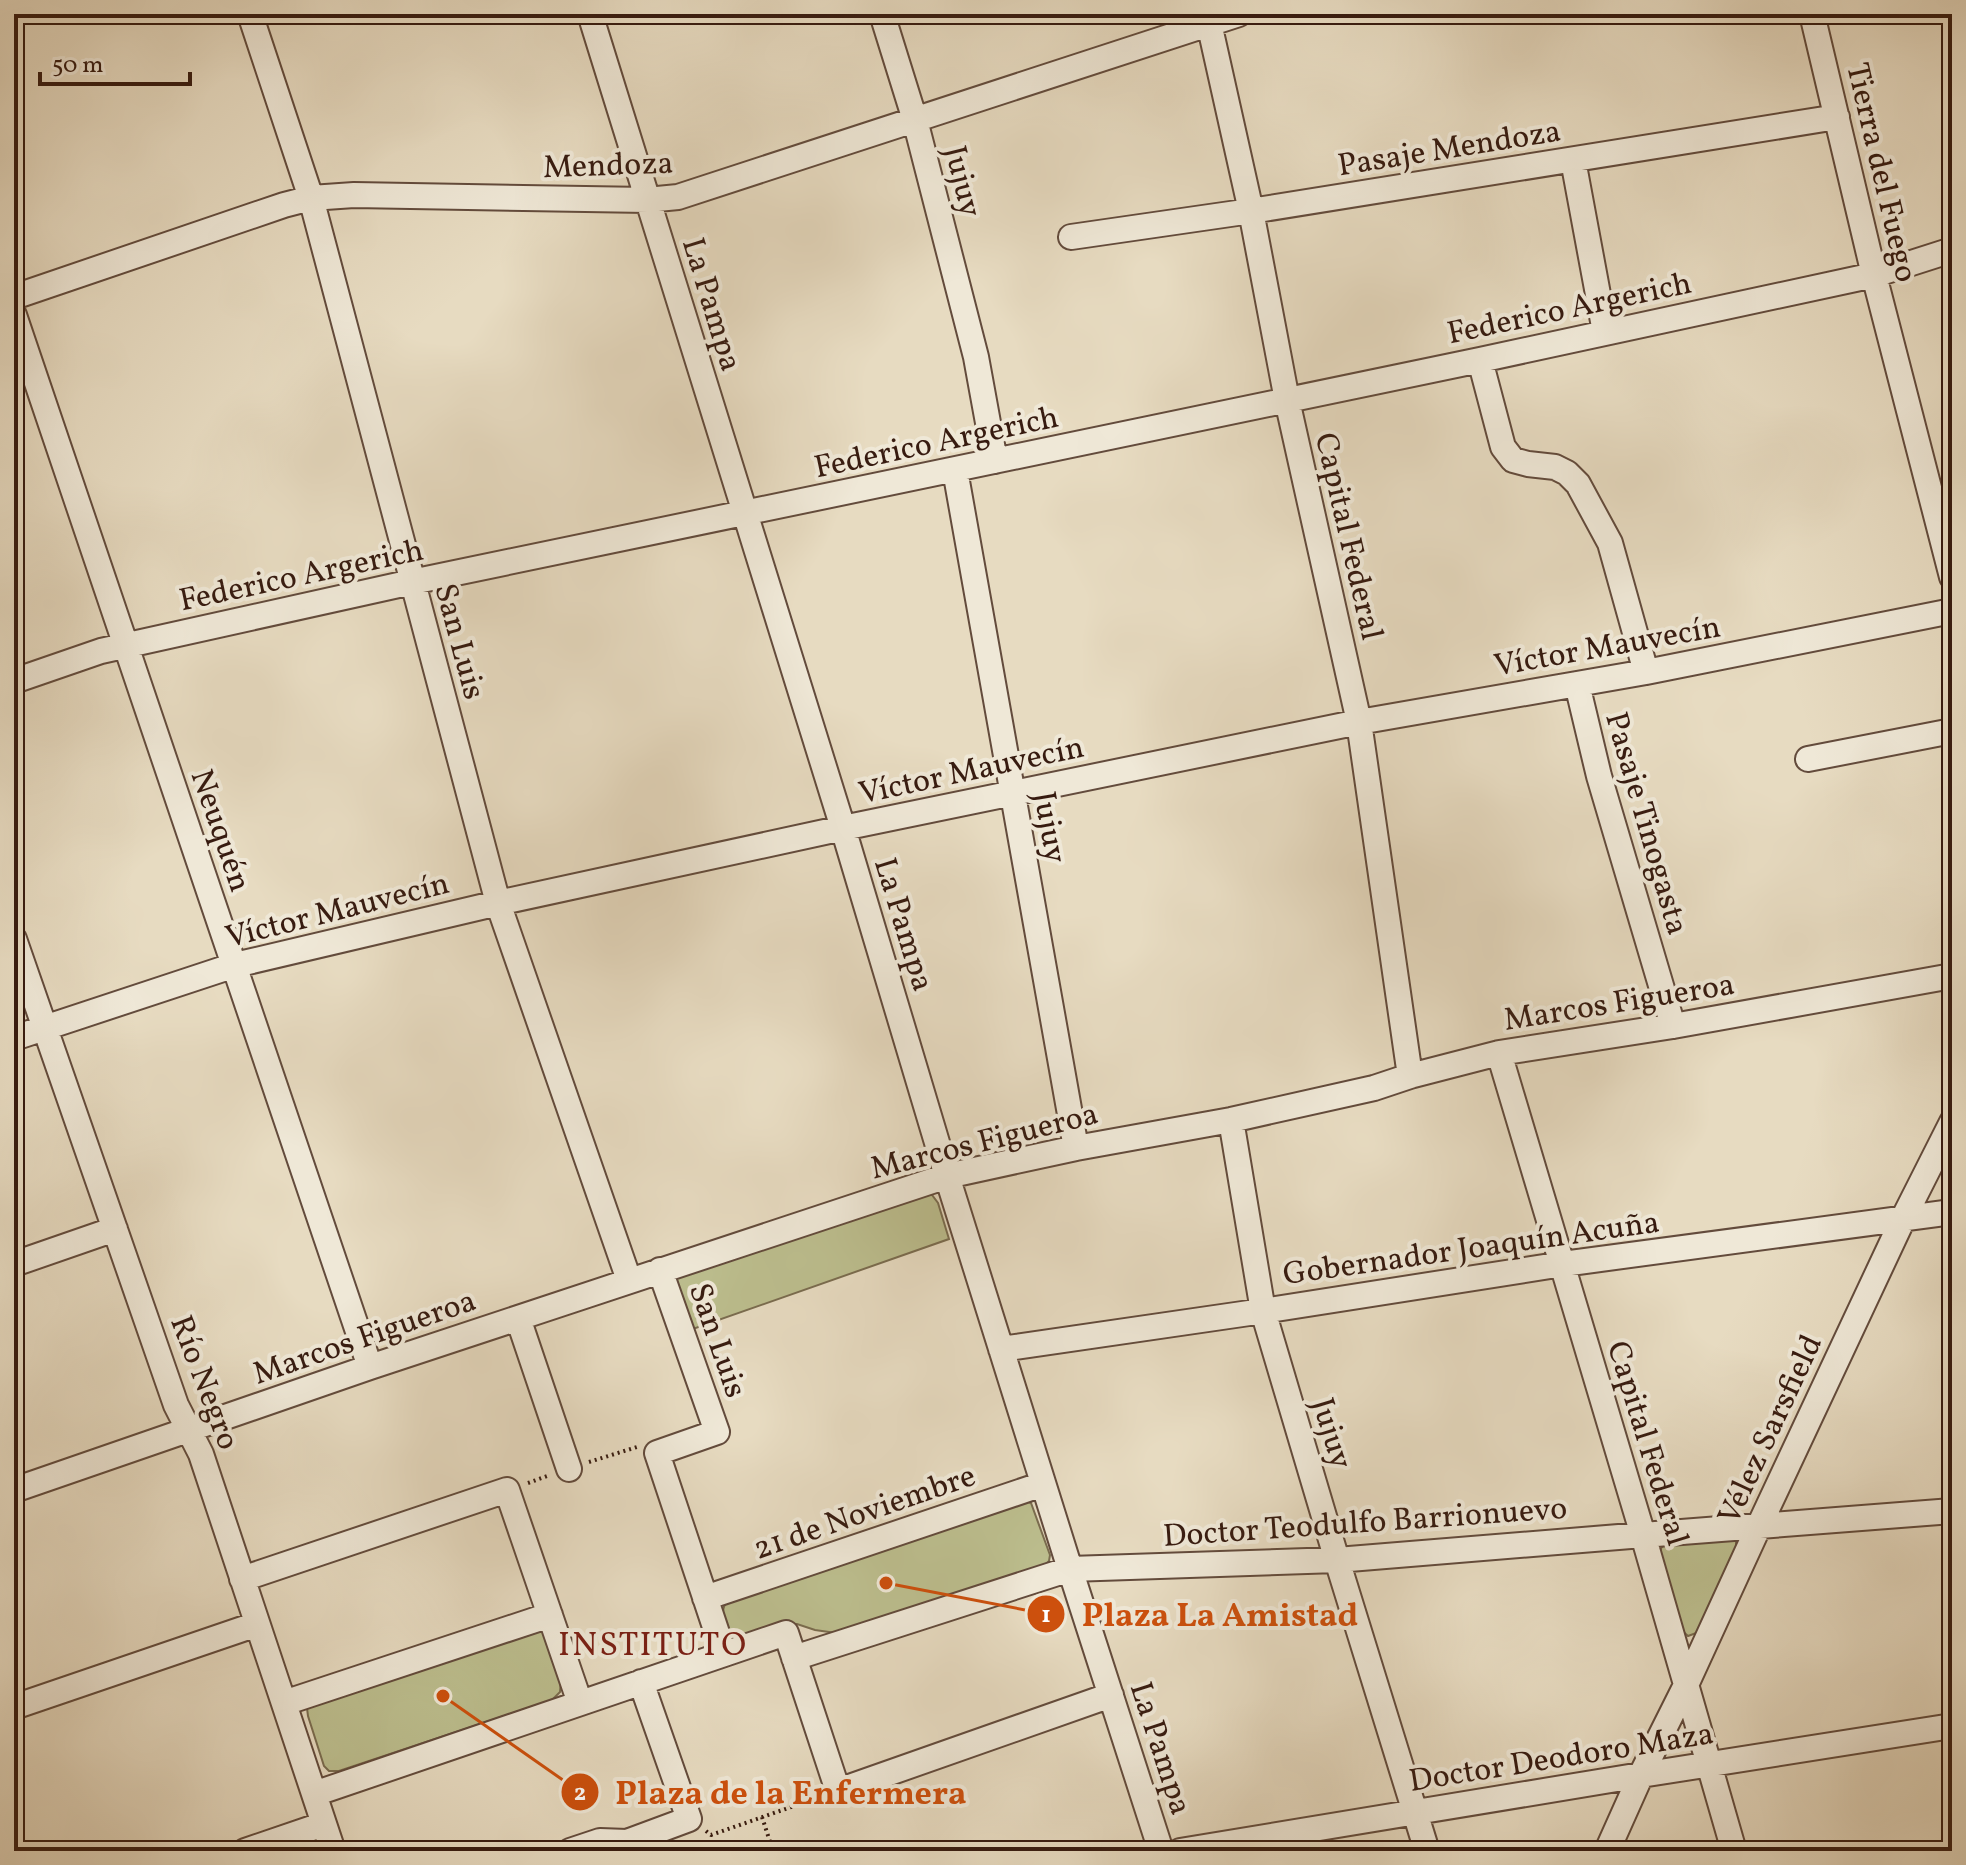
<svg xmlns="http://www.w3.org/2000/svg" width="1966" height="1865" font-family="Vollkorn,serif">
<rect width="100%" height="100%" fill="#e7dbc1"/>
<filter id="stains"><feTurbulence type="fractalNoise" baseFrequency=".0025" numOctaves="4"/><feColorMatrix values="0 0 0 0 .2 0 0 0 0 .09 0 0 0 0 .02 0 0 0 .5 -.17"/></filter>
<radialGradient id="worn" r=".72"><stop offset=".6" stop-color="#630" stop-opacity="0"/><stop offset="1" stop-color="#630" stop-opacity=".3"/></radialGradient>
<path fill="#bcbe8e" stroke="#7a6c4f" stroke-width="2" d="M918,1194L932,1195L938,1203L949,1239L690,1330L678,1290L677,1279L683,1271Z
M1024,1500L1031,1503L1050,1555L1049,1561L1045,1565L836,1633L815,1630L797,1624H786L742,1636H734C725,1625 718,1611 728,1600Z
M1730,1538L1736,1541V1549L1699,1632L1688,1636L1679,1628L1659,1559L1661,1548L1670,1540Z
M534,1629L545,1632L561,1679L560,1692L552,1700L339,1771H329L324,1766L308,1716L307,1708L313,1701Z"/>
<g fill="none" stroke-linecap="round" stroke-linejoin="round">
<g stroke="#634b3c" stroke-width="28">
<path id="minor" d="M250,14L311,198L498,903L629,1280
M590,14L843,828L947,1176L1070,1569L1161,1851
M882,14L915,120L976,357L995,461
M1207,14L1251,211L1287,400L1359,722L1410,1076
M1812,14L1874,275L1952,577
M1573,160L1605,332
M1071,237L1251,211L1837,117
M14,297L284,205L311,198L354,195L647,200L678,197L1239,14
M14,315L370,1367
M1480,360L1503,447L1513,460L1528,464L1555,467L1567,473L1578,484L1610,543L1646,672
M955,470L1076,1148
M14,681L101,651L412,582L1480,360L1874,275L1952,250
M1577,684L1599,776L1673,1026
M1808,759L1952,731
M14,939L176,1405L201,1454L333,1851
M14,1038L235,965L498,903L843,828L1359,722L1646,672L1952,611
M1499,1053L1643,1535L1734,1851
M1231,1120L1263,1311L1337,1560L1427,1851
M14,1264L115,1229
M660,1270L717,1432L657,1453L724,1654
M518,1318L569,1469
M1001,1349L1263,1311L1563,1264L1952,1212
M14,1490L370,1367L947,1176L1076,1148L1231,1120L1374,1088L1410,1076L1499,1053L1673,1026L1952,976
M242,1579L507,1490L580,1703
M705,1598L1043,1484
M794,1658L1070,1569L1337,1560L1643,1535L1952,1511
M284,1703L550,1615
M14,1707L257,1624
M314,1794L786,1633L838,1791L1111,1695
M245,1851L324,1824
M570,1851L600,1841L627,1842L689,1819L641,1682
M1180,1851L1641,1775L1952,1726
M1607,1851L1641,1775L1686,1685L1759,1526L1903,1219L1952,1122"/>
</g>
<path stroke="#371b10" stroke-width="4" stroke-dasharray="2 4" stroke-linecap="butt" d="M589,1462L637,1447
M528,1483L550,1475
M762,1817L773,1851
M706,1831L711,1835L817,1798"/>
<use href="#minor" stroke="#efe8d7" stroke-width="24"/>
</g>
<g text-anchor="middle" stroke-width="8" stroke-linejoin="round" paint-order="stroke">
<g font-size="32" fill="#371b10" stroke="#efe8d7">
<text transform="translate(1449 147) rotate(-9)" y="11">Pasaje Mendoza</text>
<text transform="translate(608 164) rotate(-2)" y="11">Mendoza</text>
<text transform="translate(1883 172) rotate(77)" y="11">Tierra del Fuego</text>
<text transform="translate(964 181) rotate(76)" y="11">Jujuy</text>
<text transform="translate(713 304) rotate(73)" y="11">La Pampa</text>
<text transform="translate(1569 307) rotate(-12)" y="11">Federico Argerich</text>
<text transform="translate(936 441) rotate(-12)" y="11">Federico Argerich</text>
<text transform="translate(1350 536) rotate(77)" y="11">Capital Federal</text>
<text transform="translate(301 574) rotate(-12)" y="11">Federico Argerich</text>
<text transform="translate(461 641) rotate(75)" y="11">San Luis</text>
<text transform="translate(1607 645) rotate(-10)" y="11">Víctor Mauvecín</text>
<text transform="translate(971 769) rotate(-12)" y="11">Víctor Mauvecín</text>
<text transform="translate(1648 823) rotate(74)" y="11">Pasaje Tinogasta</text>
<text transform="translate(1051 827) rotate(80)" y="11">Jujuy</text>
<text transform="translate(222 830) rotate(71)" y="11">Neuquén</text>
<text transform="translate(337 909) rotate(-14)" y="11">Víctor Mauvecín</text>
<text transform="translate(905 924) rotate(73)" y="11">La Pampa</text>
<text transform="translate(1619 1001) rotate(-9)" y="11">Marcos Figueroa</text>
<text transform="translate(984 1140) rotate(-14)" y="11">Marcos Figueroa</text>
<text transform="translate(1471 1247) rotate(-8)" y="11">Gobernador Joaquín Acuña</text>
<text transform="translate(364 1336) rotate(-19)" y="11">Marcos Figueroa</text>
<text transform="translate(719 1340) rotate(71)" y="11">San Luis</text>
<text transform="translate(206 1382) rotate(69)" y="11">Río Negro</text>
<text transform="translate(1769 1429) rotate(-65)" y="11">Vélez Sarsfield</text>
<text transform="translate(1333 1433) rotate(73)" y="11">Jujuy</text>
<text transform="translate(1649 1443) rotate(73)" y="11">Capital Federal</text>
<text transform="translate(864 1511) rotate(-19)" y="11">21 de Noviembre</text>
<text transform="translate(1365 1521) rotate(-4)" y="11">Doctor Teodulfo Barrionuevo</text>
<text transform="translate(1162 1748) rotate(72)" y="11">La Pampa</text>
<text transform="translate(1561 1756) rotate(-9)" y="11">Doctor Deodoro Maza</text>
</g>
<g font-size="34" letter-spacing="2" fill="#7a1f14" stroke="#efe8d7">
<text x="653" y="1655">INSTITUTO</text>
</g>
</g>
<path fill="none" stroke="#cd500d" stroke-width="3" d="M886 1583L1046 1614M443 1696L580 1792"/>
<g fill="#cd500d" stroke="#efe8d7" stroke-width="3">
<circle cx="886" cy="1583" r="8"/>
<circle cx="443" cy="1696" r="8"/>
<circle cx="1046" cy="1614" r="20"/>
<circle cx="580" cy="1792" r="20"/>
</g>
<g font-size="24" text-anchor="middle" font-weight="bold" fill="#fff">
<text x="1046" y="1622">1</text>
<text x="580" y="1800">2</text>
</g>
<g font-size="34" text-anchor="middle" font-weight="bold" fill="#cd500d" stroke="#efe8d7" stroke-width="8" stroke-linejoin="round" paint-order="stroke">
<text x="1220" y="1626">Plaza La Amistad</text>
<text x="791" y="1804">Plaza de la Enfermera</text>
</g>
<rect width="1966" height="1865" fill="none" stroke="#e7dbc1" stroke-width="48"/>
<rect x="16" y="16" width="1934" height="1833" fill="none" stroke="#371b10" stroke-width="4"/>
<rect x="24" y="24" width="1918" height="1817" fill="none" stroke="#371b10" stroke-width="2"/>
<path d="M40 72v12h150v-12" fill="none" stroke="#371b10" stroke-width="4"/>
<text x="52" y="72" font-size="24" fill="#371b10" stroke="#efe8d7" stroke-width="6" paint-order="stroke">50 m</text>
<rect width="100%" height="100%" filter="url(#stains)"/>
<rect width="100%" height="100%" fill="url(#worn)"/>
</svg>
